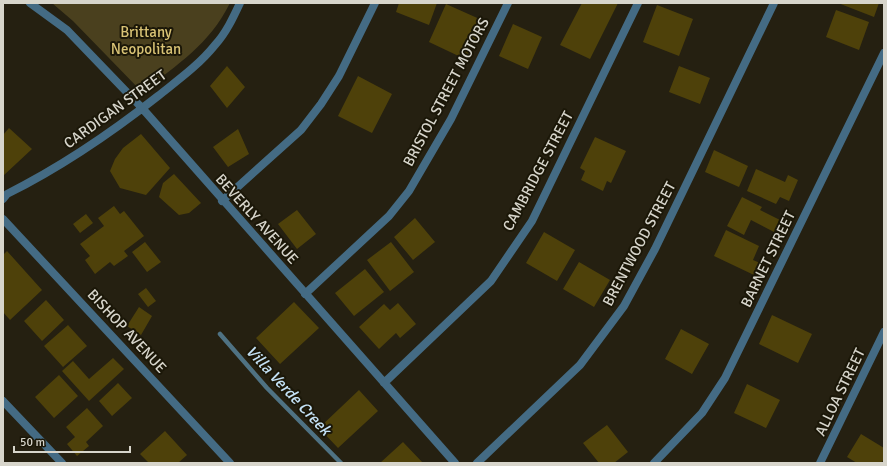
<svg xmlns="http://www.w3.org/2000/svg" width="887" height="466" font-family="Signika,sans-serif">
<rect width="100%" height="100%" fill="#252011"/>
<path fill="#4a401e" d="M52,3H230C209,45 178,64 142,92L73,21Z"/>
<g fill="none" stroke-linecap="round" stroke-linejoin="round">
<path stroke="#4f7283" stroke-width="4.5" d="M220,334L267,388L341,463"/>
</g>
<path fill="#4e410a" d="M399,3H437L429,25L396,12Z
M582,3H618L590,59L560,45Z
M838,3H879L874,17Z
M446,4L484,21L467,60L429,42Z
M657,5L693,19L679,56L643,42Z
M836,10L869,22L859,50L826,37Z
M513,24L542,37L528,69L499,56Z
M227,66L245,87L227,108L210,86Z
M679,66L710,78L700,104L669,92Z
M358,76L392,94L372,133L338,116Z
M9,128L32,149L3,176V135Z
M238,129L249,154L228,167L213,147Z
M141,134L170,168L146,195L120,188L110,171L115,159L123,148Z
M595,137L626,151L611,183L607,181L603,191L581,180L585,171L580,168Z
M714,150L748,166L739,187L705,172Z
M756,169L785,182L788,175L798,180L789,201L780,197L776,204L747,191Z
M174,174L201,203L189,213L179,215L159,197L163,183Z
M742,197L762,207L760,210L780,220L774,232L751,220L744,235L727,226Z
M114,206L120,214L124,211L144,236L124,251L128,256L114,266L110,262L95,274L85,260L90,256L80,244L104,226L98,218Z
M297,210L316,234L297,249L278,224Z
M86,214L93,223L80,233L73,224Z
M415,218L435,242L413,260L394,237Z
M726,230L759,246L753,260L760,263L754,275L714,256Z
M544,232L575,250L557,281L526,263Z
M145,242L161,262L147,272L132,252Z
M391,242L414,272L390,291L367,260Z
M7,251L42,290L10,320L3,312V255Z
M579,262L610,280L594,307L563,289Z
M365,269L384,292L354,316L335,293Z
M146,288L156,301L148,307L138,294Z
M46,300L64,320L42,341L24,321Z
M294,302L319,328L280,364L256,338Z
M398,303L416,324L400,338L396,333L379,349L359,327L384,304L390,310Z
M139,307L152,316L141,335L127,326Z
M772,315L812,334L798,363L759,344Z
M68,325L87,346L63,367L44,346Z
M681,329L709,344L692,374L665,359Z
M113,358L124,369L89,401L62,371L73,361L89,379Z
M59,375L78,396L54,418L35,397Z
M118,383L132,398L112,416L99,401Z
M747,384L780,400L766,428L734,413Z
M359,390L378,411L338,448L319,428Z
M87,408L103,426L86,442L89,446L77,456L67,444L75,437L66,427Z
M607,425L628,452L614,463H599L583,443Z
M165,431L187,455L178,463H149L140,454Z
M861,434L884,448V459L881,463H857L847,457Z
M403,442L423,463H380Z"/>
<g fill="none" stroke-linecap="round" stroke-linejoin="round">
<path stroke="#446b84" stroke-width="8" d="M30,3L67,30L142,108L455,463
M3,199L7,194C61,167 111,133 158,96C178,80 199,65 215,45C226,33 233,18 240,3
M222,201L301,130L321,104L339,76L375,3
M3,219L230,463
M305,294L389,216L409,191L451,119L508,3
M384,383L491,281L532,221L638,3
M3,401L62,463
M477,463L580,365L624,306L655,249L774,3
M654,463L702,413L725,378L884,53
M820,463L884,332"/>
</g>
<g text-anchor="middle" stroke-width="4" stroke-linejoin="round" paint-order="stroke">
<g font-size="15" fill="#d9c375" stroke="#1b1708">
<text x="146" y="37">Brittany<tspan x="146" dy="17">Neopolitan</tspan></text>
</g>
<g font-size="15" fill="#d7d5cb" stroke="#1b1708">
<text transform="translate(446 92) rotate(-62)" y="5">BRISTOL STREET MOTORS</text>
<text transform="translate(115 109) rotate(-36)" y="5">CARDIGAN STREET</text>
<text transform="translate(538 171) rotate(-62)" y="5">CAMBRIDGE STREET</text>
<text transform="translate(257 219) rotate(48)" y="5">BEVERLY AVENUE</text>
<text transform="translate(639 244) rotate(-62)" y="5">BRENTWOOD STREET</text>
<text transform="translate(768 259) rotate(-64)" y="5">BARNET STREET</text>
<text transform="translate(127 331) rotate(47)" y="5">BISHOP AVENUE</text>
<text transform="translate(840 392) rotate(-64)" y="5">ALLOA STREET</text>
</g>
<g font-size="16" font-style="italic" fill="#c4e1f5" stroke="#1b1708">
<text transform="translate(289 390) rotate(47)" y="6">Villa Verde Creek</text>
</g>
</g>
<rect width="887" height="466" fill="none" stroke="#d7d5cb" stroke-width="8"/>
<path d="M14 446v6h116v-6" fill="none" stroke="#d7d5cb" stroke-width="2"/>
<text x="20" y="446" font-size="12" fill="#d7d5cb" stroke="#1b1708" stroke-width="3" paint-order="stroke">50 m</text>
</svg>
